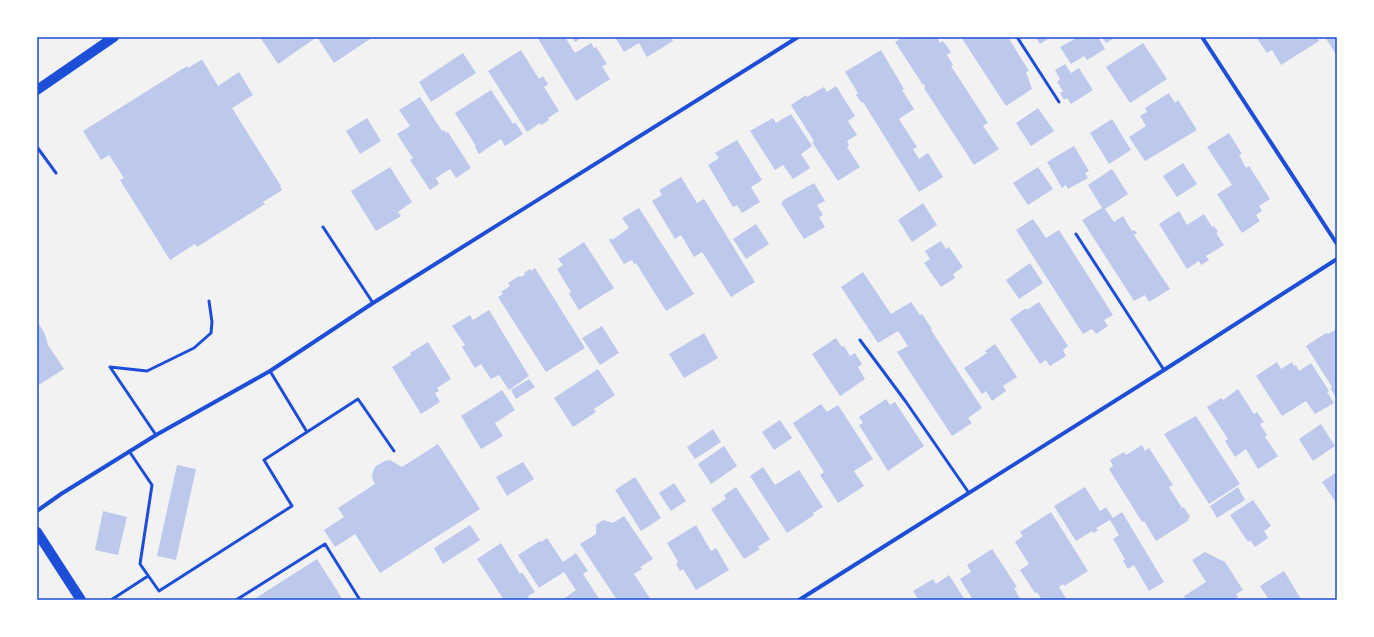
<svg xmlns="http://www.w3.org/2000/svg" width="1374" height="637" font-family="Figtree,sans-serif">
<rect width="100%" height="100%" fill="#f2f2f2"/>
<path fill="#bdc9ec" d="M260,37H373L334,63L317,37L278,64Z
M537,37H565L575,53L591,43L594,48L596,47L607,64L602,66L610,79L576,101Z
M572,37H583L575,42Z
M615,37H670L673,41L647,57L639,43L624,52Z
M903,37H937L940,43L943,41L951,52L947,55L953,65L951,66L988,123L983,126L999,149L974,165L924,88L925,87L924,84L923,85L895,42Z
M961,37H1008L1029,71L1026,72L1032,89L1006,106Z
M1035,37H1051L1040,44Z
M1078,37H1098L1105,49L1087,60L1084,56L1071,64L1060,47Z
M1102,37H1116L1106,43Z
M1259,37H1317L1319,41L1281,65L1272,50L1267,53L1257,38Z
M1325,37H1337V56Z
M1143,43L1167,79L1130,103L1106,67Z
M521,50L539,79L543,76L548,84L544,87L559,111L548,118L549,120L541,125L540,123L527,132L488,71Z
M881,50L904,89L902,90L914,109L899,119L917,147L913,149L919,159L928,153L943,177L919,192L863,102L862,103L856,95L858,93L845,72Z
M463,53L476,73L431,102L419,82Z
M201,60L203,61L218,86L239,72L253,95L232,108L281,186H280L282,190L263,202L265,204L197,247L195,244L170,260L120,180L124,178L109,155L101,160L83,131L187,66L188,68Z
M1065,64L1071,73L1079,68L1093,90L1071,104L1067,98L1064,100L1060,93L1063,91L1057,82L1060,79L1055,70Z
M836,86L855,116L848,121L857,135L847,141L849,145L847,147L860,167L838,181L812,142L814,141L791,105L806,95L807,97L824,87L827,92Z
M491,90L513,124L515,122L523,134L505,146L501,139L479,154L475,147L476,146L455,113Z
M1169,93L1175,103L1178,100L1197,130L1145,161L1129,137L1146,126L1140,116L1147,112L1145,108Z
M420,97L442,131L444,130L446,133L448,132L471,168L456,178L450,169L436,178L439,184L430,190L410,160L414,157H412L397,134L410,126L399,110Z
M1038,108L1054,131L1031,146L1016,123Z
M791,114L812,146L801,154L810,168L793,179L783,165L775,170L750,131L773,118L776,123Z
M367,118L381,141L360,154L346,131Z
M1112,119L1131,150L1109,164L1090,133Z
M1229,133L1242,154L1239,155L1246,168L1249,166L1270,199L1259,206L1262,211L1256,215L1260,221L1242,233L1217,194L1232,185L1207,147Z
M737,140L762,180L751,187L760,202L742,213L737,205L733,207L708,165L719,158L715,153Z
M1074,146L1089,171L1085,173L1088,178L1068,189L1066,185L1062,188L1047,162Z
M1183,163L1197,184L1177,197L1163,176Z
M390,167L412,202L398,212L401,216L376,231L351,191Z
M1038,167L1053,189L1028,205L1013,183Z
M1112,169L1128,194L1105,209L1114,222L1123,216L1132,231L1134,230L1137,233L1134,235L1170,289L1149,302L1145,295L1134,301L1082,220L1102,208L1088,185Z
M681,177L697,203L704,199L755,282L731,297L702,252L694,257L681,235L675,239L652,201L662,195L659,190Z
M814,183L825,201L817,205L823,215L819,217L825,227L804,239L781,203L783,202L782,201Z
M923,203L937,225L912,242L898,220Z
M639,208L694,294L666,311L636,263L634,264L632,260L624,264L609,240L611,238L612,240L629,228L622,218Z
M1179,211L1187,225L1204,214L1212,227L1214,226L1218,232L1216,233L1224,245L1206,256L1209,260L1201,265L1199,261L1187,269L1159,224Z
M1033,219L1046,238L1059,230L1113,315L1104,320L1108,326L1096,334L1092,329L1083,334L1016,230Z
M756,224L769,244L746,259L733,239Z
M941,241L946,249L949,247L963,267L953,274L955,278L941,287L924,263L930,259L925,251Z
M584,242L614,288L579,310L569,294L571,292L557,269L563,265L558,259Z
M1030,263L1043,283L1019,299L1006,280Z
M535,268L585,348L546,372L498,297L503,294L501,292L510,286L508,283L519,276L520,277L525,275L524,273L530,269L531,271Z
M863,272L891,314L911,302L920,315L922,314L932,329L931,330L982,408L968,418L972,423L952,436L897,352L908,346L898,331L878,343L841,287Z
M1039,302L1068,346L1063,350L1066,356L1050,366L1046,360L1040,364L1010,319L1026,308L1027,310Z
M489,310L529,376L509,390L499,375L491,379L481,364L475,368L462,347L465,345L452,326L470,315L473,320Z
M37,321L45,334L48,345L64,369L37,386Z
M602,326L619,353L600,365L582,338Z
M1337,329V399L1330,388L1332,387L1306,346L1326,333L1328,334Z
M704,333L718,358L684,378L669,354Z
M836,338L842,347L844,346L850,356L855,353L862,364L858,367L865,379L840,396L812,354Z
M428,342L451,379L437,388L439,391L435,393L440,402L421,414L392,367L411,355L410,353Z
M995,344L1017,377L1003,386L1006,391L992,401L986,391L982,394L964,368L987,353L985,351Z
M1277,362L1281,369L1292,362L1294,366L1296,365L1299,371L1311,363L1329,391L1327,392L1334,403L1315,414L1306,401L1282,416L1256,376Z
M598,369L615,395L594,409L596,412L573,427L554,398Z
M529,379L535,387L516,399L511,390Z
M1238,389L1254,414L1257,412L1264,422L1260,424L1267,435L1265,437L1278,456L1258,469L1246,449L1235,457L1225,441L1228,439L1207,407L1221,398L1223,400Z
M502,390L515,410L495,423L503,436L481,449L461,416Z
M886,399L890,405L895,402L924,446L888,471L859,425L863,423L859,417Z
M821,404L827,412L838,405L873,459L854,471L864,486L838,503L820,475L824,472L793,423Z
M1196,416L1240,484L1209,504L1164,434Z
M780,420L792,438L774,450L762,432Z
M1321,424L1335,446L1313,461L1299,439Z
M713,429L721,442L695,459L687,447Z
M438,444L480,509L380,573L355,534L335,547L324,530L344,517L338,508L375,484L372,478L373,471L376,466L385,461L390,460L402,467Z
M1142,445L1145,451L1149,448L1173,485L1169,487L1182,508L1184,507L1190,517L1188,518L1189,520L1156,541L1144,521L1142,522L1109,469L1113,466L1110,460L1124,452L1126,455Z
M724,446L737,466L711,484L698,464Z
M523,462L534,479L507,496L496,477Z
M177,465L196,469L176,560L157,556Z
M763,467L775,485L799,470L823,507L813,513L814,515L787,533L750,476Z
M1337,472V504L1322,482Z
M635,477L661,518L641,531L615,490Z
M674,483L686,501L671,511L659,493Z
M736,487L770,539L758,547L760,549L744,559L711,509L726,499L724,495Z
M1085,487L1100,511L1106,507L1113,518L1122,512L1164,582L1149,591L1134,565L1128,569L1123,561L1125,559L1113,539L1119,535L1110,520L1096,528L1098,530L1094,533L1092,531L1076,541L1054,506Z
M1238,487L1245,500L1217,518L1210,506Z
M1253,500L1271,526L1264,531L1268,538L1255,547L1250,540L1248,542L1230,515Z
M103,511L127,517L118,555L95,550Z
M1051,512L1088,571L1064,586L1063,584L1059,587L1067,600H1042L1037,592L1035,593L1020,570L1029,564L1015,542L1023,536L1020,532Z
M624,516L653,559L640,567L642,569L634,574L651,600H617L580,544L596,534V525L603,520L613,523Z
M470,525L480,540L443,564L434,548Z
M696,525L711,551L716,548L729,570L696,590L683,569L680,571L676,564L678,562L667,543Z
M547,538L563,562L576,553L588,571L583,574L600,600H562L576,590L564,572L539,588L518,555L540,541L541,542Z
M501,543L520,574L522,572L535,592L528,596L530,600H504L477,559Z
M992,549L1017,587L1014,588L1021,600H973L960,579L971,572L967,565Z
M1205,552L1225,562L1243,590L1236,594L1238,597L1234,600H1186L1184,596L1206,582L1192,560Z
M317,559L343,600H253Z
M1284,571L1301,599L1299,600H1269L1260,586Z
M949,575L965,600H919L913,591L933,579L936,584Z"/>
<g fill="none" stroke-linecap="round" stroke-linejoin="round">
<path stroke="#1d4ed8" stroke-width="3" d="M1017,37L1059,102
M37,147L56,173
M323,227L373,303
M1076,234L1164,370
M860,340L906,402L969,493
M110,367L147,371L194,348L211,333L212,322L209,301
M110,367L156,435
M307,432L358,399L394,451
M129,451L152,485L140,564L159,591L292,506L264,460L307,432L270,371
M111,600L148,576
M236,600L325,544L360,600"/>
<path stroke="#1d4ed8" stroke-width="4" d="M1202,37L1337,244
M37,511L61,494L156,435L270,371L373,303L798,37
M799,600L1164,370L1337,259"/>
<path stroke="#1d4ed8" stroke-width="10" d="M37,90L114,37
M37,532L81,600"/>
</g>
<rect width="1374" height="637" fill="none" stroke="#ffffff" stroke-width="76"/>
<rect x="38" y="38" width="1298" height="561" fill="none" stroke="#1d4ed8" stroke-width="1.5"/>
</svg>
